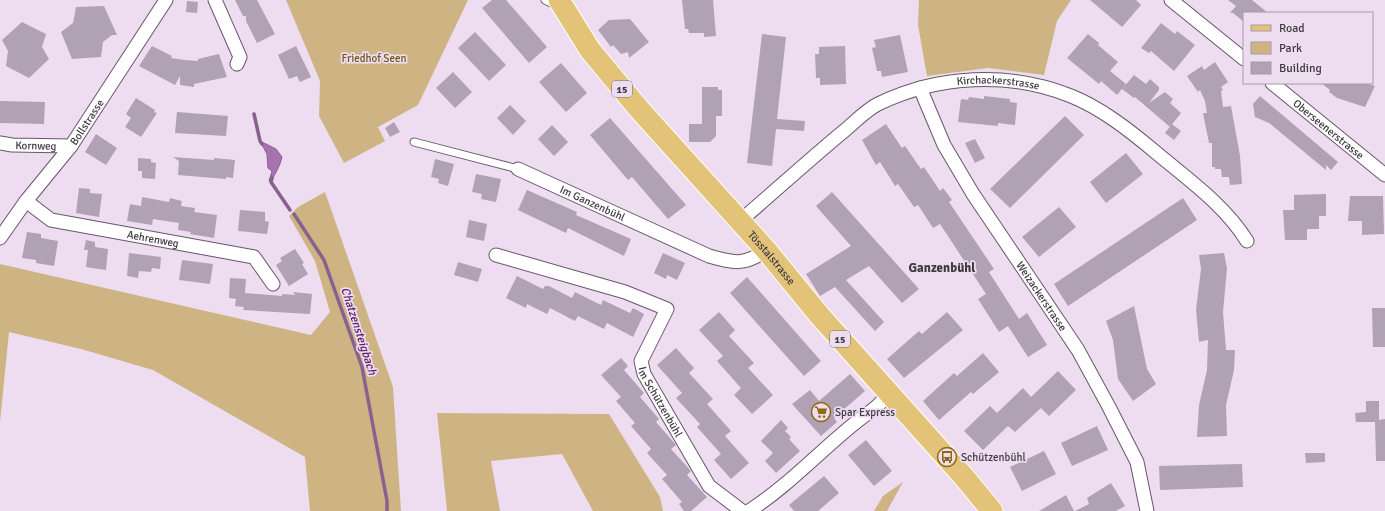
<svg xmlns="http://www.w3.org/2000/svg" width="1385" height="511" font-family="Signika,sans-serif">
<rect width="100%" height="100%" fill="#eeddf0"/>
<path fill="#ceb483" d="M286,0H468L418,105L378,127L385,141L344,163L319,116L320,81Z
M919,0H1071L1057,21L1044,75L988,68L927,76L918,25Z
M325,192L393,387L401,511H310L305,457L153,370L81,349L9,332L0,422V264L311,335L330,312L315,261L289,216L298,207Z
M437,413L609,414L660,497L663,511H593L562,454L491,461L500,511H447Z
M903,482L887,511H874L883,496Z"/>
<path fill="#a772b0" stroke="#88618e" d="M260,141L276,149L282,157C280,167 275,173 271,182L269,181L272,171L268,168L267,154Z"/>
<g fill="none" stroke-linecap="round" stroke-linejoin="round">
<path stroke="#88618e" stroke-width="3.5" d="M254,114L260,141L262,144
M272,178L271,182L290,210
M294,214L324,260L362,367L387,501V511"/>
</g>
<path fill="#b1a1b4" d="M235,0H257L275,34L257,43L246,21V16H243Z
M492,0H506L547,47L529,63L482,8Z
M682,0H713L716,36L704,37V33H689L688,29H685Z
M1090,0H1136L1141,5L1122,27Z
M1228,0H1252L1268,13H1244V22L1233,13H1230L1236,6Z
M187,1L198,2L197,13L186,12Z
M104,6L117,35H112L103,42L101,57L72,59L61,32L73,23L76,7Z
M630,19L649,42L629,58L628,52L621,54L613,45L611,47L598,30L609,20Z
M22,22L46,34L42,47L49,59L29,78L6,66L8,51L2,40Z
M1161,23L1175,34L1177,31L1195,45L1174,71L1151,51L1149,53L1141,48Z
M475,32L506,65L489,81L458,48Z
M762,34L786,37L777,119L805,121L804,131L776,129L772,166L747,163Z
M1088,34L1099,43L1098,45L1118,62L1110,71L1126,84L1117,95L1101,81L1099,84L1067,58Z
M900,35L908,72L882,77L881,71H877L872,48L876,47L874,40Z
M152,46L172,56L171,58L185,60L198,61V59L219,54L227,77L194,84V87L180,85V76L175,85L139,66Z
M296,46L311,77L300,82L297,76L289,79L278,55Z
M845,46L846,84L820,85V78H816L815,54H819V47Z
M1215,62L1228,82L1221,87L1223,90L1221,91L1223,107L1231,106L1240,156L1242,184L1230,185L1229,177H1222L1221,169H1215V167H1212V143H1209L1203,113H1207L1205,101L1200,90L1198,92L1187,76L1202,66L1204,70Z
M561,63L587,93L566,112L539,82Z
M453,72L472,92L455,108L436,88Z
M1134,75L1146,84L1150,79L1159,87V90L1149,103L1165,92L1173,99L1170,103L1181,113L1170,127L1135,97L1134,98L1122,89Z
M1321,83H1365L1375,86L1365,107L1337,98L1329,92L1330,90Z
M702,87H718V90H722V116H716V136L710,142H689V124H702Z
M984,96L1010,99V102L1017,103L1015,125L998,123V126L958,122L961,99L968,100L969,97L984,99Z
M1260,96L1338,162L1331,170L1326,165V170L1269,123L1255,117L1253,104Z
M136,98L155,110L154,112L157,113L141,137L125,127L131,118L126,114Z
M0,101L45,102L44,124L0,123Z
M510,105L526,121L513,135L497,118Z
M177,112L228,116L226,136L175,133Z
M1065,116L1084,135L1010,208L990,189Z
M610,118L686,205L668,219L632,177L628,180L590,135Z
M394,122L400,132L390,137L385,128Z
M886,124L902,148L905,146L921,169L924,167L940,191L943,188L952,200L949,202L994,269L989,272L1019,319L1027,313L1047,345L1028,357L1008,326L999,332L978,299L986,294L940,224L933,228L918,205L914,207L898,184L895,186L880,162L876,165L862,140Z
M1172,124L1181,131L1174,140L1165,133Z
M552,125L568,142L554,156L538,139Z
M96,134L117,148L106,165L85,152Z
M975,139L985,158L975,163L965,143Z
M1126,153L1143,174L1106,203L1090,182Z
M173,157L214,160V158L235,160L233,178L226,177V179L178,175L179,161Z
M138,158L151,159V162L156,163L155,179L142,178V171H138Z
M435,159L454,164L448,186L438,183L439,179L431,177Z
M476,174L501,179L496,202L481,199L482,194L472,192Z
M79,188L90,189V193L102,194L99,217L76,213Z
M527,190L577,212L576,215L631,239L624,256L568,228L566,233L518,210Z
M832,192L919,289L902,303L869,266L846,280L884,322L875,331L835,287L820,296L806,274L851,246L816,206Z
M1326,194V216H1319V229H1307V240H1285L1283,210H1294V195Z
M1350,196H1383L1384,234L1362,235V221H1348Z
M142,197L169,202L170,198L182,201L181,206L195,208L194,212L217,215L214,238L190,234L191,232L178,230L179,223L153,219L152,225L127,221L130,204L141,206Z
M1183,198L1197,220L1068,306L1054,284Z
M1059,207L1076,227L1039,257L1022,237Z
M240,210L265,212V221L269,222L267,234L238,231Z
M469,220L487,224L484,241L466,237Z
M27,232L41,234V238L58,241L54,266L36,263V260L22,258Z
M86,240L95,242V247L108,249L106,270L86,267L88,250H84Z
M295,249L304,263L302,264L308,274L289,286L276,265L282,261L280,258Z
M129,253L161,257L160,269L152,268L151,272L139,271L138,278L127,276Z
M663,253L685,263L677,280L667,275L666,279L654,273Z
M1224,253L1227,268L1223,312L1226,350H1235L1234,370L1226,405L1227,436L1197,437L1199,405L1207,370L1208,340L1199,342L1196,310L1201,269L1199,255Z
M182,260L213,264L210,284L179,280Z
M458,262L482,269L478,282L454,275Z
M517,276L543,289L545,286H549L572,298L575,292L601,305L603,300L630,313L633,308L644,314L633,337L607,323L604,329L578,316L575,321L550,308L547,314L527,304L526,308L506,298Z
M747,277L821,361L804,376L730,293Z
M230,278L246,279L245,293L282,296V294L295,295L293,292L312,294L310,314L243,310L244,307L235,306L236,299L229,298Z
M1134,306L1147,369L1156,384L1133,401L1118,379L1113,340L1106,321Z
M1372,308H1385V347H1373Z
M719,312L735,330L729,336L754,363L748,368L773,395L752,414L734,395L741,388L717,361L723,356L699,330Z
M947,312L963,330L904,378L887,359L919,331L922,334Z
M676,348L694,368L689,373L713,399L707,404L731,431L725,436L749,463L731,479L714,460L721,454L697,427L700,424L676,398L682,393L657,365Z
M983,353L999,372L973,394L971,392L939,420L923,401L954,373L957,376Z
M621,358L628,366L624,370L644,393L640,397L659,419L656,422L676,445L671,449L691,471L687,475L707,497L691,511H684L679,504L682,502L662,479L667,475L647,453L651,449L631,426L635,423L616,401L621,397L601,375Z
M1058,371L1076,390L1049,416L1041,408L1015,432L1008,426L983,450L964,431L990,406L997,413L1023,388L1031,397Z
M850,374L865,391L834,418L837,422L821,436L792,404L810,390L819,401Z
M1366,401H1379V420L1385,419V461H1376L1375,422H1356L1355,413L1366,412Z
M781,420L788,428L785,431L791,437L789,439L800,451L776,473L765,461L773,453L761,441Z
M1097,426L1108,450L1072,466L1061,443Z
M866,440L892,471L874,486L848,455Z
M1044,451L1056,474L1022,491L1010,467Z
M1305,453H1325V462L1306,463Z
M1242,464L1243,487L1160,490L1159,466Z
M824,476L839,493L818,511H794L789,505Z
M1111,483L1125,506L1116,511H1075L1089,504L1087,498Z
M1066,495L1074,511H1039Z"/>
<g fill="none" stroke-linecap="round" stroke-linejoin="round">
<g stroke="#665768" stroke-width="9">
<path id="lane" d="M545,0L557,6
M414,142L518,169"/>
</g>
<g stroke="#665768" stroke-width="15">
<g id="street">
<path d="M215,0L240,57L237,64"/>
<path d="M1171,0L1244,59"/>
<path id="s1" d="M1272,83L1385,175"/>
<path id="s2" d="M920,88L944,145L973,194L1078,350L1109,407L1137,462L1147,511"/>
<path id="s3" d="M0,143L12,145L71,146"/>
<path id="s4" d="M518,169L709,256C733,263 745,266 766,250"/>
<path id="s5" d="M26,201L51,220L254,257L273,284"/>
<path id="s6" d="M740,221C775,191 809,160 844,131C855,122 866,110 878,104C938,75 1009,71 1071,96C1101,108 1129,130 1153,150C1186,178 1224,204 1247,241"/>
<path id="s7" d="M0,238L26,201L71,146L166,0"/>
<path id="s8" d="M496,255L625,292L667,309L641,361L644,374L709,486L742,511"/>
<path d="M749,511C788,486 819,452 855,423C867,413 880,407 888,393"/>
</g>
</g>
<g stroke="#fff" stroke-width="23">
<g id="primary">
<path id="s9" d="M559,0L590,50L639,109L766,250L820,316L964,477L992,511"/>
</g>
</g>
<use href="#lane" stroke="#fff" stroke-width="7"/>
<use href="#street" stroke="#fff" stroke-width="13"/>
<use href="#primary" stroke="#e3c377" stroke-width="21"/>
</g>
<defs>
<g id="supermarket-ring" transform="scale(1)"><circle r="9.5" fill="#eeddf0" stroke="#8f690d" stroke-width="1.5"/><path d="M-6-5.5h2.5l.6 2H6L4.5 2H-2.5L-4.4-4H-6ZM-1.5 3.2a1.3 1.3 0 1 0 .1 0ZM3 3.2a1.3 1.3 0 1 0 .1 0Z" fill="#8f690d"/></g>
<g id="bus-ring" transform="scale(1)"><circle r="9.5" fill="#eeddf0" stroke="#8f690d" stroke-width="1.5"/><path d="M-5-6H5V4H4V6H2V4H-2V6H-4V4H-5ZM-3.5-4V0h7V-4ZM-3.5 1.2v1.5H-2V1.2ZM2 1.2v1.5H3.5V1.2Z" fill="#8f690d"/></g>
</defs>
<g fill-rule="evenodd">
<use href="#supermarket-ring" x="821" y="412"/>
<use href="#bus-ring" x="947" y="457"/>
</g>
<g text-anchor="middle" stroke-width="3.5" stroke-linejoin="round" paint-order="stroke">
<g fill="#eeddf0" stroke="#746a75" stroke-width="1">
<rect x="612" y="81" width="20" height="16" rx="3"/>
<rect x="830" y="331" width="20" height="16" rx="3"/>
</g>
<g font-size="10" font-weight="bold" fill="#3f3940">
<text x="622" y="93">15</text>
<text x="840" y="343">15</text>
</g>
<g font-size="11" fill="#6f5317" stroke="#eeddf0">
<text x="374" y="62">Friedhof Seen</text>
</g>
<g font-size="11" fill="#3f3940" stroke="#eeddf0">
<text dy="4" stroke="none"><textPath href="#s6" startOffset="305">Kirchackerstrasse</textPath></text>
<text dy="4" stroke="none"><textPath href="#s7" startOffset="145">Bollstrasse</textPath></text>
<text dy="4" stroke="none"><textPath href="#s1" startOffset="73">Oberseenerstrasse</textPath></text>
<text dy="4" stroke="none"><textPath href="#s3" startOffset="36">Kornweg</textPath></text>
<text dy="4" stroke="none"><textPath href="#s4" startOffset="82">Im Ganzenbühl</textPath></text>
<text dy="4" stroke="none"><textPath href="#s5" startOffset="135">Aehrenweg</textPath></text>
<text dy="4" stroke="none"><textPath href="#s9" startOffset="335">Tösstalstrasse</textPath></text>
<text dy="4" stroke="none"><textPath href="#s2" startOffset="242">Weizackerstrasse</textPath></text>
<text dy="4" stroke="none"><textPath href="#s8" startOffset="283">Im Schützenbühl</textPath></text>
</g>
<g font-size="11" fill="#3f3940" stroke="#eeddf0" text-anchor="start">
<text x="835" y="416">Spar Express</text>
<text x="961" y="461">Schützenbühl</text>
</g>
<g font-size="12" font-style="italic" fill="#5a1765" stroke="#eeddf0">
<text transform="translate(359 331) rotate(72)" y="4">Chatzensteigbach</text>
</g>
<g font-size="13" font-weight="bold" fill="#3f3940" stroke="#eeddf0">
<text x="942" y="272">Ganzenbühl</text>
</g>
</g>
<rect x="1243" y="12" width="130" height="72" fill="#eeddf0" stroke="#a89baa"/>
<rect x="1251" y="25" width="20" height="6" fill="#e3c377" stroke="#a89baa"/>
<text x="1279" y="32" font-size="12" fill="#3f3940">Road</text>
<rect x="1251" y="42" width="20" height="12" fill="#ceb483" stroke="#a89baa"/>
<text x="1279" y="52" font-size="12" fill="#3f3940">Park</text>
<rect x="1251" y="62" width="20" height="12" fill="#b1a1b4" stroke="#a89baa"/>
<text x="1279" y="72" font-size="12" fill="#3f3940">Building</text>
</svg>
